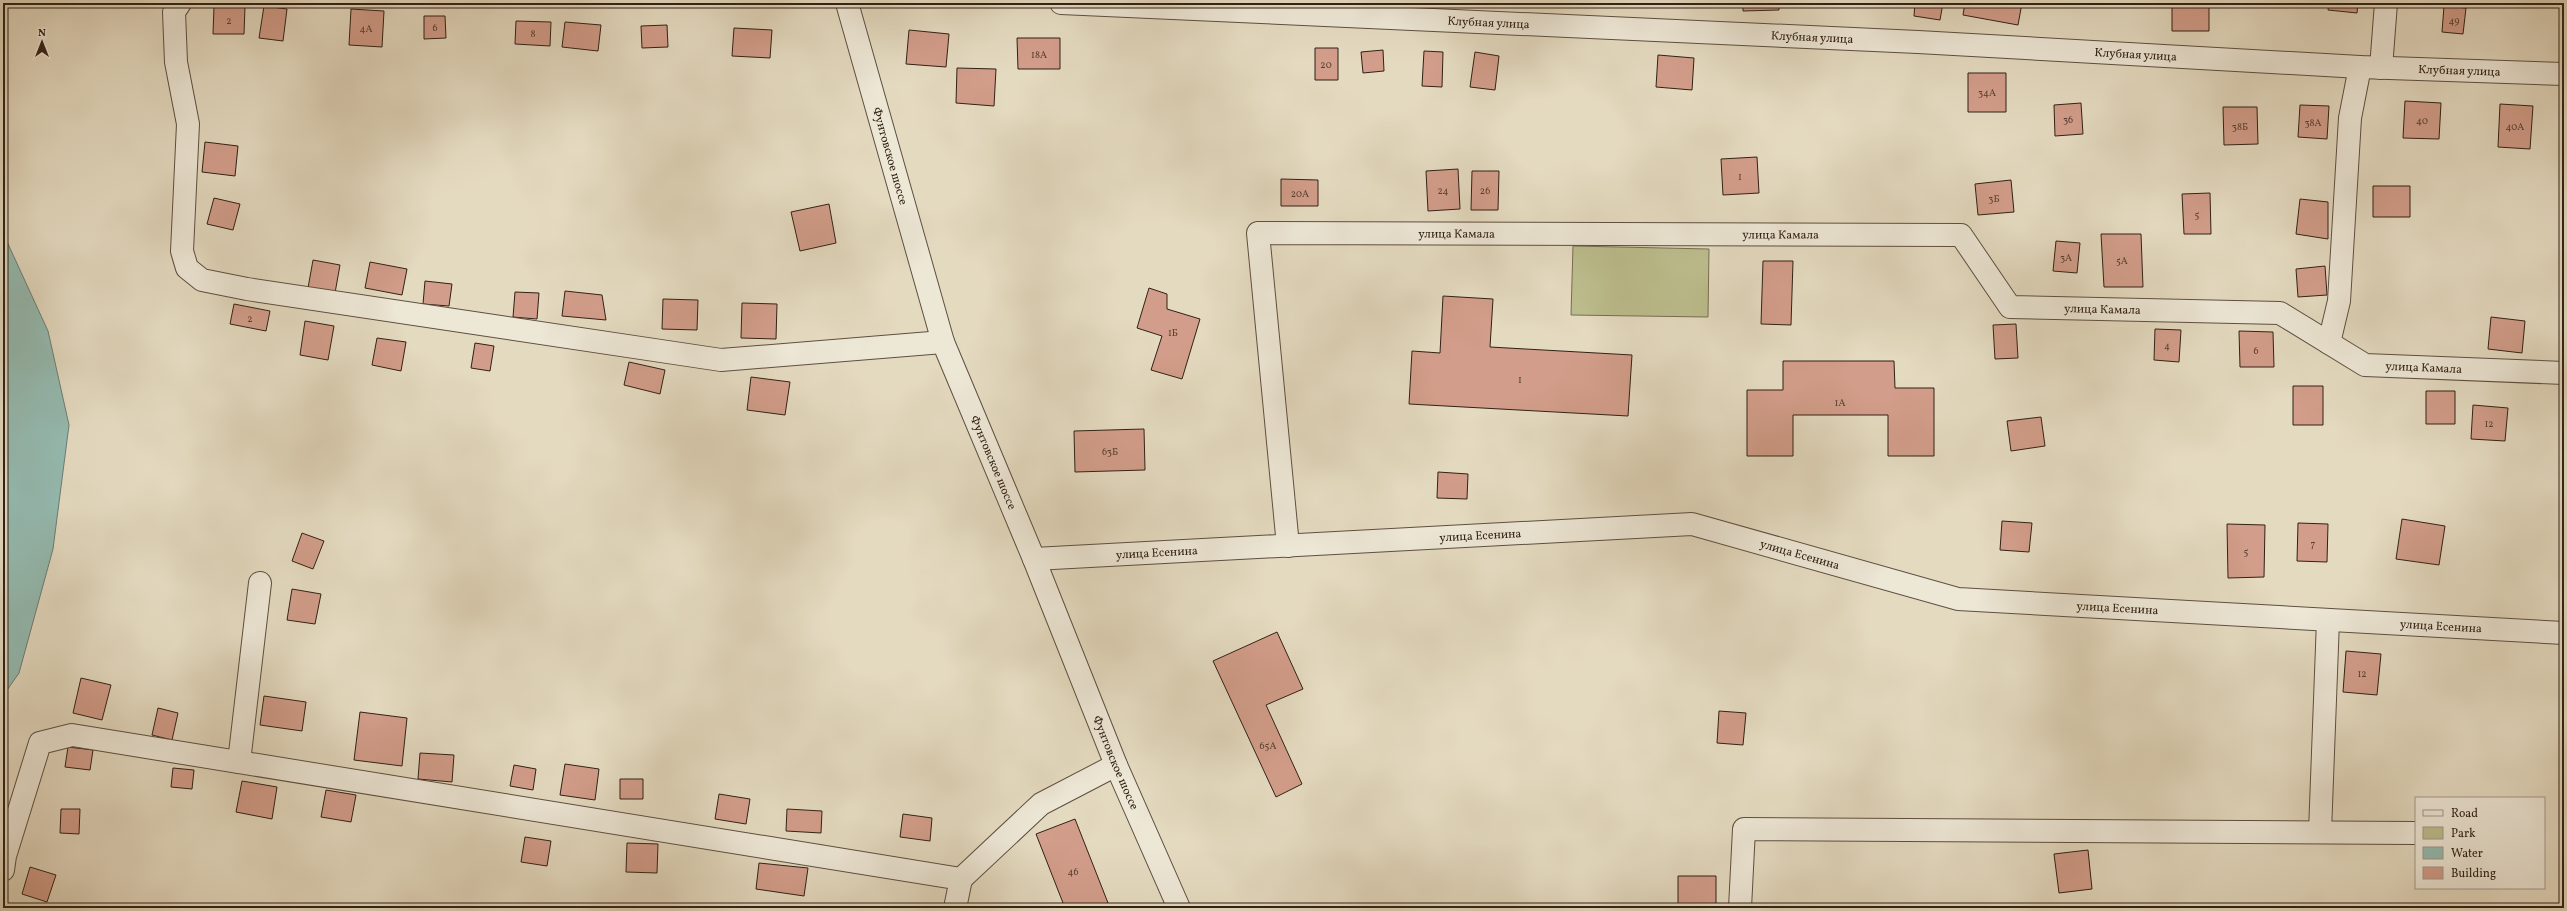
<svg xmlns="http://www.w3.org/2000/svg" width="2567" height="911" font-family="Vollkorn,serif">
<rect width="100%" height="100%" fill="#e4dac0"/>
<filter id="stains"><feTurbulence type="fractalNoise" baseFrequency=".005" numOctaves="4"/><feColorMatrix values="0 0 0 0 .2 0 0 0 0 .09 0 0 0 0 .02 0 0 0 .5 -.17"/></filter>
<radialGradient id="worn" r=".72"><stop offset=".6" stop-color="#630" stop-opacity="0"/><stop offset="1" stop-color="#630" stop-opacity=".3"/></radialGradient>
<path fill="#bcbd8d" stroke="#766f51" d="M1573,246L1709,249L1708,317L1571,315Z"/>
<path fill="#95bbb1" stroke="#6d7d73" d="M3,233L48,331L69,425L53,549L19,673L3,696Z"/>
<path fill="#d29d8a" stroke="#312115" d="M1601,3H1634V4H1601Z
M1743,3H1779V10L1743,11Z
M1915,3H1943L1940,20L1914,16Z
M1965,3H2022L2018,25L1963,15Z
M2172,3H2209V31H2172Z
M2329,3H2358L2357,13L2328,10Z
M214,6H245L244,34H213Z
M264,6L287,9L283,41L259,38Z
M2444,6L2466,8L2463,34L2442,32Z
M351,9L384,11L382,47L349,45Z
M424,16H445L446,38L424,39Z
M516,21L551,22L550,46L515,44Z
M565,22L601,25L598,51L562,47Z
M667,25L668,47L642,48L641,26Z
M734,28L772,30L770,58L732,56Z
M909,30L949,34L946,67L906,64Z
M1017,38H1060V69H1018Z
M1315,48H1338V80H1315Z
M1383,50L1384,71L1363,73L1361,52Z
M1424,51L1443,52L1442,87L1422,86Z
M1475,52L1499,56L1495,90L1470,87Z
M1658,55L1694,58L1692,90L1656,87Z
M957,68L996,69L994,106L956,103Z
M1968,73H2006V112H1968Z
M2405,101L2441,103L2439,139L2403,138Z
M2081,103L2083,134L2055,136L2054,105Z
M2500,104L2533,106L2530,149L2498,147Z
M2300,105L2329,106L2327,139L2298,137Z
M2223,107H2257L2258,144L2224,145Z
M205,142L238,146L235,176L202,172Z
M1757,157L1759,193L1723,195L1721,159Z
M1458,169L1460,209L1428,211L1426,171Z
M1472,171H1499L1498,210H1471Z
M1281,179L1318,180V206H1281Z
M2011,180L2014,212L1978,215L1975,184Z
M2373,186H2410V217H2373Z
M2210,193L2211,234H2184L2182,194Z
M214,198L240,204L233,230L207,224Z
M2300,199L2328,202V239L2296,234Z
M829,204L836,243L800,251L791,212Z
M2101,234H2141L2143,287H2104Z
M2056,241L2080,243L2077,273L2053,271Z
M313,260L340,265L335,293L308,288Z
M1763,261H1793L1791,325L1761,324Z
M370,262L407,269L402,295L365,288Z
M2325,266L2327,295L2298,297L2296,269Z
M425,281L452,284L449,306L423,304Z
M1149,288L1167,294V309L1200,319L1182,379L1151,370L1162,336L1137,328Z
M565,291L602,295L606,320L562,316Z
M515,292L539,293L537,319L513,317Z
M1443,296L1493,299L1490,347L1632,355L1628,416L1409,404L1412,351L1440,353Z
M663,299L698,300L697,330L662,329Z
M742,303L777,304L776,339L741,338Z
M234,304L270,311L266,331L230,324Z
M2491,317L2525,321L2522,353L2488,349Z
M305,321L334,326L328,360L300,355Z
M2016,324L2018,358L1995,359L1993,325Z
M2155,329L2181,330L2179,362L2154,360Z
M2239,331L2273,332L2274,367H2240Z
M377,338L406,342L401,371L372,365Z
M475,343L494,346L490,371L471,368Z
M1783,361H1894L1895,388H1934V456H1888V415H1793V456H1747V390H1783Z
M629,362L665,370L660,394L624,385Z
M751,377L790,382L785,415L747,410Z
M2293,386H2323V425H2293Z
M2426,391H2455V424H2426Z
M2473,405L2508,408L2505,441L2471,439Z
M2041,417L2045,446L2011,451L2007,421Z
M1144,429L1145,470L1075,472L1074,431Z
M1438,472L1468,474L1467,499L1437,498Z
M2402,519L2445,526L2439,565L2396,559Z
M2002,521L2032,523L2029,552L2000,550Z
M2298,523L2328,524L2327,562L2297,561Z
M2227,524L2265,525L2264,577L2228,578Z
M302,533L324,541L313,569L292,561Z
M292,589L321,594L315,624L287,620Z
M1277,632L1303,689L1266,705L1302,784L1276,797L1213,661Z
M2346,651L2381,654L2377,695L2343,692Z
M81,678L111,685L102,720L73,713Z
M264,696L306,702L302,731L260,725Z
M158,708L178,713L172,740L152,735Z
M1719,711L1746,713L1743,745L1717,743Z
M360,712L407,718L402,766L354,760Z
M68,747L93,750L90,770L65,767Z
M420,753L454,755L452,782L418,779Z
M565,764L599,769L595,800L560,795Z
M514,765L536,769L533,790L510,786Z
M173,768L194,770L192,789L171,787Z
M620,779H643V799H620Z
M242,781L277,787L272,819L236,812Z
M326,790L356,795L351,822L321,817Z
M719,794L750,799L746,824L715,819Z
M61,809H80L79,834L60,833Z
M787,809L822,811L821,833L786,831Z
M903,814L932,818L930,841L900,837Z
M1075,819L1110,908H1065L1036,834Z
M525,837L551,841L547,866L521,862Z
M627,843L658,844L657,873L626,872Z
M2088,850L2092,889L2059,893L2054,854Z
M759,863L808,868L804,896L756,889Z
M30,867L56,875L47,902L22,894Z
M1678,876H1716V906H1678Z"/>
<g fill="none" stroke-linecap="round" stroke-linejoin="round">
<g stroke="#5e4f40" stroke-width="24">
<g id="minor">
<path d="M180,3L174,12L176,62L188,124L182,251L187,268L202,280L247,289L721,360L943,342"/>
<path id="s1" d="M847,3L943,342L1034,559L1116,765L1179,908"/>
<path id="s2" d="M1061,3L1918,42L2360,67L2564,74"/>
<path d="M2381,68L2386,3"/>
<path d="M2329,343L2339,301L2350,118L2360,67"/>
<path id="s3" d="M1288,546L1258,233L1961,235L2010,307L2280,313L2365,365L2564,373"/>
<path id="s4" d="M1034,559L1692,524L1958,599L2564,633"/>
<path d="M239,762L260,583"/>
<path d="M2320,832L2328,620"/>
<path d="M3,870L5,856L40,743L72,735L961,879L1041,804L1116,765"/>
<path d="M955,908L961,879"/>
<path d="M1740,908L1744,829L2416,833"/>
</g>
</g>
<use href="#minor" stroke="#ede7d6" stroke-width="22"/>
</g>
<g text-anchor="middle" stroke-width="3" stroke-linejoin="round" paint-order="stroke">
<g font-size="10" fill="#594032">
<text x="229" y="24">2</text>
<text x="2454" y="24">49</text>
<text x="435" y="31">6</text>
<text x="366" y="32">4А</text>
<text x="533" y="37">8</text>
<text x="1039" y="58">18А</text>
<text x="1326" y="68">20</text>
<text x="1987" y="96">34А</text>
<text x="2068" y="123">36</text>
<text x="2422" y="124">40</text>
<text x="2313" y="126">38А</text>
<text x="2240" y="130">38Б</text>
<text x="2515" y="130">40А</text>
<text x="1740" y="180">1</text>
<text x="1443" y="194">24</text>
<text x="1485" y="194">26</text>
<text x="1300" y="197">20А</text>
<text x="1994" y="202">3Б</text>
<text x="2197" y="218">5</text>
<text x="2066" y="261">3А</text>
<text x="2122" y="264">5А</text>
<text x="250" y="322">2</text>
<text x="1173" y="336">1Б</text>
<text x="2167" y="349">4</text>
<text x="2256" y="354">6</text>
<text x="1520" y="383">1</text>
<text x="1840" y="406">1А</text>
<text x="2489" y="427">12</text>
<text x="1110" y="455">63Б</text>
<text x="2313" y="547">7</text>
<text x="2246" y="555">5</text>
<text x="2362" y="677">12</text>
<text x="1268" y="749">65А</text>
<text x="1073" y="875">46</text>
</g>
<g font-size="12" fill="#312115" stroke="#ede7d6">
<text dy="4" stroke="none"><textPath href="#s2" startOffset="428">Клубная улица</textPath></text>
<text dy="4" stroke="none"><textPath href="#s2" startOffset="752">Клубная улица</textPath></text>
<text dy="4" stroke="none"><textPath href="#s2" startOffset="1076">Клубная улица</textPath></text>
<text dy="4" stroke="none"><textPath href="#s2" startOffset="1400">Клубная улица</textPath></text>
<text dy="4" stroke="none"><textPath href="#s1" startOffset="159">Фунтовское шоссе</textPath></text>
<text dy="4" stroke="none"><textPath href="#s3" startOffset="513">улица Камала</textPath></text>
<text dy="4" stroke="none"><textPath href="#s3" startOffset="837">улица Камала</textPath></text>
<text dy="4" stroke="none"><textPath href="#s3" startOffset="1197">улица Камала</textPath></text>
<text dy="4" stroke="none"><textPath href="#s3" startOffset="1533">улица Камала</textPath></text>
<text dy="4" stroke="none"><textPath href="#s1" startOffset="483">Фунтовское шоссе</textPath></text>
<text dy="4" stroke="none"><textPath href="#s4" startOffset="447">улица Есенина</textPath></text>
<text dy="4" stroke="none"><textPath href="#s4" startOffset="123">улица Есенина</textPath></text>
<text dy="4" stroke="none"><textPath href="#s4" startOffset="771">улица Есенина</textPath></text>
<text dy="4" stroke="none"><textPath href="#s4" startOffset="1095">улица Есенина</textPath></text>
<text dy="4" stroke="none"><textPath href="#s4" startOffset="1419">улица Есенина</textPath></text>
<text dy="4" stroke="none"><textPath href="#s1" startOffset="807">Фунтовское шоссе</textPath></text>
</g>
</g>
<rect width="2567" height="911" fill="none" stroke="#e4dac0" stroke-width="16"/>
<rect x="4" y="4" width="2559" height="903" fill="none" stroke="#312115" stroke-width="2"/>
<rect x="8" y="8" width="2551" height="895" fill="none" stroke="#312115"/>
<rect x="2415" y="797" width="130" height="92" fill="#ede7d6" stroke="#a29889"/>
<rect x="2423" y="810" width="20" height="6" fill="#ede7d6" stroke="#a29889"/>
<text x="2451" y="817" font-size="12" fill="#312115">Road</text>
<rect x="2423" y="827" width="20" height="12" fill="#bcbd8d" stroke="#a29889"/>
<text x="2451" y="837" font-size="12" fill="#312115">Park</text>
<rect x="2423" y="847" width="20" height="12" fill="#95bbb1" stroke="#a29889"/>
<text x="2451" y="857" font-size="12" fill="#312115">Water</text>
<rect x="2423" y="867" width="20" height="12" fill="#d29d8a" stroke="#a29889"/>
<text x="2451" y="877" font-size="12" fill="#312115">Building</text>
<g transform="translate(42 42)" stroke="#ede7d6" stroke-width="3" paint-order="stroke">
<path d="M0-3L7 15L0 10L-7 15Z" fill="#312115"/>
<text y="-6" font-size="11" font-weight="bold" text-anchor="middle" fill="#312115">N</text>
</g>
<rect width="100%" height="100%" filter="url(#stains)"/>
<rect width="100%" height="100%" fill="url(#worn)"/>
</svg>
